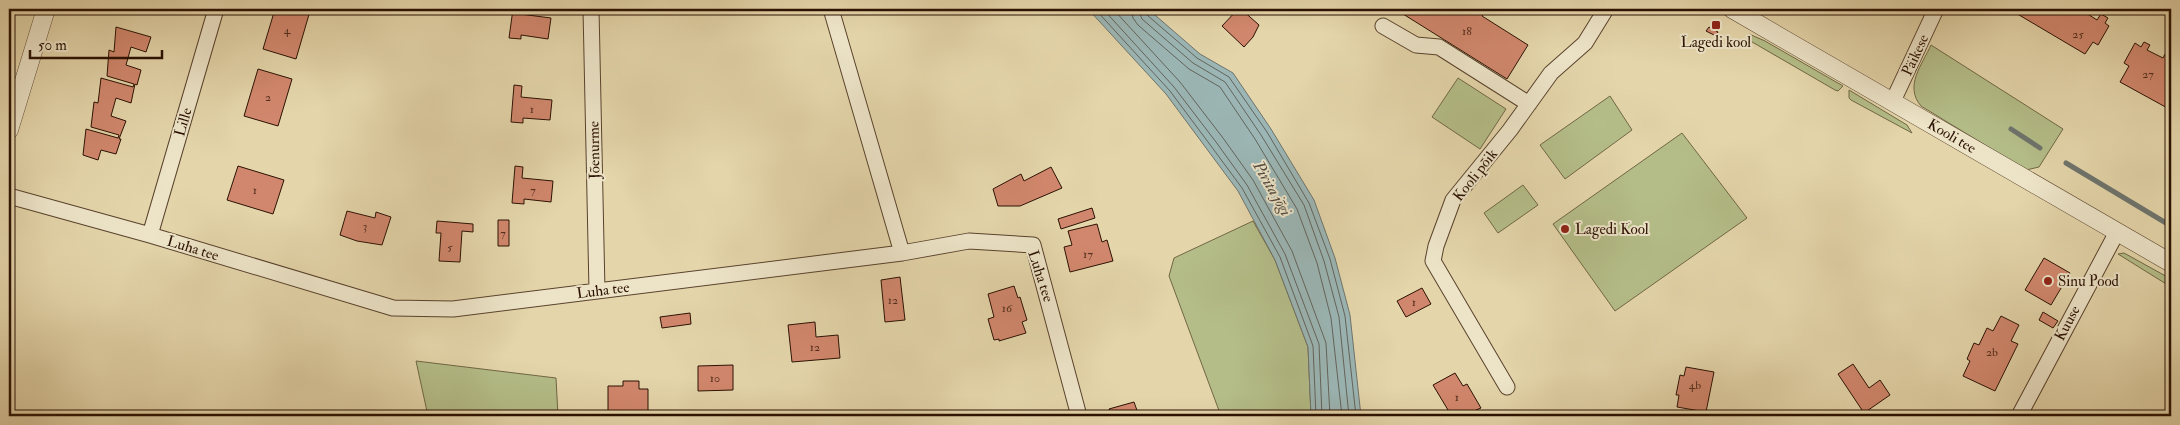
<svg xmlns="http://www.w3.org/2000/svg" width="2180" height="425" font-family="'IM FELL Double Pica',serif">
<rect width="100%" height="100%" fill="#e4d5aa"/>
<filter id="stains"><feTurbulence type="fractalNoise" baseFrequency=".004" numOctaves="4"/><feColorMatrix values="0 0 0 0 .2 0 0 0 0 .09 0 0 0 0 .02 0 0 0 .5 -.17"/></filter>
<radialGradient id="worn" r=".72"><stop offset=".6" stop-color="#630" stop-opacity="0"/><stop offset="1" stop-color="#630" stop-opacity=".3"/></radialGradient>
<path fill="#b4bd88" stroke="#706745" d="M1749,34L1765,41L1843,86L1838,91L1835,90L1747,39Z
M1931,45L2063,129L2039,167L2026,170L1921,106C1904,86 1922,65 1931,45Z
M1458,78L1506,109L1480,149L1432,117Z
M1849,90L1907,125L1912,133L1851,100L1849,98Z
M1610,96L1632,130L1565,179L1540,145Z
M1682,133L1747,218L1615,311L1553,224Z
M1523,185L1538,205L1498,233L1484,213Z
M1253,221L1275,260L1308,347L1311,416H1221L1169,276L1174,258Z
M2124,253L2171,279V287L2118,254Z
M416,361L556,378L558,416H428Z"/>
<path fill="#9bb6b5" stroke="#6e746d" d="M1088,9H1148L1200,54L1233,73L1271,129L1314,200L1335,258L1350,315L1361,416H1311L1308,347L1275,260L1238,191L1166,94Z"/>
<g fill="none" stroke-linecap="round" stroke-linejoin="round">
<path stroke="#63645c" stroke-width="1" d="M1095,9L1170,91L1211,146L1242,188L1280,257L1313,346L1316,416
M1103,9L1174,87L1216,142L1247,185L1285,254L1319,344L1322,416
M1113,9L1180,82L1223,138L1253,180L1292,251L1326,343L1330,416
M1131,9L1133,18L1138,25L1189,69L1220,87L1255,139L1297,209L1317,263L1331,318L1342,416
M1138,9L1142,19L1193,63L1225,82L1261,135L1304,205L1324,261L1339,317L1349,416
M1145,9L1147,15L1197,58L1229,77L1267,132L1309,203L1330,259L1345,316L1356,416"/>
<path stroke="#6e746d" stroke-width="5" d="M2011,129L2040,148
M2066,163L2171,226"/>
</g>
<path fill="#d1876d" stroke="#2b1102" d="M275,9L310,11L296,59L263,49Z
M513,9H521L520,14L551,18L548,39L521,35V39L509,38Z
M1238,9H1241L1259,25L1253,37L1244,47L1222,26Z
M1395,9H1487L1482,16L1528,45L1507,79Z
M2009,9H2085L2083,11L2097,20L2101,14L2108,18L2105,23L2109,26L2098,45L2093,42L2085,54Z
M116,27L151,37L146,52L131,47L126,65L141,70L137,85L135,84L131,103L116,98L111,116L126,121L119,139H121L116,154L101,150L98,160L83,155L86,129L118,138L119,135L91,127L94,102L98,103L101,78L133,87L134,84L107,76L109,50L114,52Z
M1709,27L1718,32L1716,36L1706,31Z
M2144,42L2150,45L2147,50L2163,58L2165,54L2171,57V110L2120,82L2129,66L2124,63L2135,43L2141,47Z
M258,69L292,79L278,126L244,116Z
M514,85L522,86L521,97L552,100L550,120L523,118V123L511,122Z
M238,166L284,180L273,214L227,200Z
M515,166L523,167L522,178L553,181L551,202L524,199V204L512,203Z
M1051,167L1062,188L1020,206H998L993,189L1021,174L1024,181Z
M1092,208L1095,218L1061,229L1058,219Z
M347,211L375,218L376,212L391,217L382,245L357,241L340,235Z
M498,220H509V246H498Z
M437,221L473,224V232L462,231L460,262L439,261L441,233H436Z
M1097,224L1102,242L1107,240L1113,261L1070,272L1064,247L1072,245L1068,231Z
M2044,258L2070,273L2051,305L2025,290Z
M900,277L905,320L885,322L881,280Z
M1014,286L1018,298L1020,297L1027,320L1022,322L1026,333L999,341V339L994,340L988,319L994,317L988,294Z
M1422,288L1431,304L1406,317L1397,301Z
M2043,312L2058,321L2053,328L2039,320Z
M690,313L691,324L662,328L660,317Z
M2001,316L2019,325L2011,341L2018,344L1995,391L1963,376L1970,361L1967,359L1974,343L1979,345L1987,328L1993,331Z
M815,322L816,337L838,335L840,358L792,362L788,325Z
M1853,364L1869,388L1880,380L1890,395L1864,413L1838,374Z
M733,365V390L698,391V366Z
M1686,367L1714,372L1706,412L1677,407L1679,395H1676L1680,375L1684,376Z
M1455,373L1463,386L1467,384L1481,408L1476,410L1480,416H1437L1448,410L1433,385Z
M623,381H639V389H648V416H624V413H608V386H623Z
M1134,402L1139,416H1111L1109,409Z"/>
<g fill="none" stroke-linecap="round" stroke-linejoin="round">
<g stroke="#59422c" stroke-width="17">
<path id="minor" d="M591,9L597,291
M831,9L902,253
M1383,26L1416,45L1439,47L1529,104
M1893,101L1936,9
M9,196L150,235L393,308L453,309L902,253L969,241L1033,245L1079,416
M150,235L216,9
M1507,387L1433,261L1436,246L1453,200L1510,130L1551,73L1585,43L1606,9
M2019,416L2117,232"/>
</g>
<g stroke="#59422c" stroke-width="19">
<path id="tertiary" d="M1732,9L2171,263
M9,130L46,9"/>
</g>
<use href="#minor" stroke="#ede4c8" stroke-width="15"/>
<use href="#tertiary" stroke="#ede4c8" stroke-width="18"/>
</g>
<g fill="#8f2418" stroke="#ede4c8" stroke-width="2">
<rect x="1711" y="20" width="10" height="10" rx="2.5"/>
<circle cx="1565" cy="229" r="5"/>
<circle cx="2048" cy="281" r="5"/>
</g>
<g text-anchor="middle" stroke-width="4" stroke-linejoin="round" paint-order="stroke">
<g font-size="12" fill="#542e1d">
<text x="287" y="34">4</text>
<text x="1467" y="35">18</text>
<text x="2078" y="38">25</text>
<text x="2148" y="78">27</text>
<text x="268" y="101">2</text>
<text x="532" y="113">1</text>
<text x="255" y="194">1</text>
<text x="533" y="194">7</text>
<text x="365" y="230">3</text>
<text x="503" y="237">7</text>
<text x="450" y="251">5</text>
<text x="1088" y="258">17</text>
<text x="893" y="304">12</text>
<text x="1414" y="306">1</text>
<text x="1007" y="312">16</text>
<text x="815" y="351">12</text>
<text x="1992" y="356">2b</text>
<text x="715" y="382">10</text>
<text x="1695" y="389">4b</text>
<text x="1457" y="401">1</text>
</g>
<g font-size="15" fill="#2b1102" stroke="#ede4c8" text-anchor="start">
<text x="1716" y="47" text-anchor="middle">Lagedi kool</text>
<text x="1575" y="234">Lagedi Kool</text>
<text x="2058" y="286">Sinu Pood</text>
</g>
<g font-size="15" fill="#2b1102" stroke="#ede4c8">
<text transform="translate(1915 55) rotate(-65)" y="5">Päikese</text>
<text transform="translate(183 122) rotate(-74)" y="5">Lille</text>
<text transform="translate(1952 136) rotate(30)" y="5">Kooli tee</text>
<text transform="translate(594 150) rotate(-91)" y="5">Jõenurme</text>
<text transform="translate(1475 175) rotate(-52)" y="5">Kooli põik</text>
<text transform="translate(193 248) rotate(17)" y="5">Luha tee</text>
<text transform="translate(1041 276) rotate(72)" y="5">Luha tee</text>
<text transform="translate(603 290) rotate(-7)" y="5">Luha tee</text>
<text transform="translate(2067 323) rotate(-62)" y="5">Kuuse</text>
</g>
<g font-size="16" font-style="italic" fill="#524b41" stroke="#ede4c8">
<text transform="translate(1273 188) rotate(60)" y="6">Pirita jõgi</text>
</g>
</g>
<rect width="2180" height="425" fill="none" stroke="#e4d5aa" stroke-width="30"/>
<rect x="10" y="10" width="2160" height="405" fill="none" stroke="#2b1102" stroke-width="2.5"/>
<rect x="15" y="15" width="2150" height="395" fill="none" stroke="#2b1102"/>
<path d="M30 50v8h132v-8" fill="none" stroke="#2b1102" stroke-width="2.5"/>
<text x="38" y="50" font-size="15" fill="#2b1102" stroke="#ede4c8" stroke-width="4" paint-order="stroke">50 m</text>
<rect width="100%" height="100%" filter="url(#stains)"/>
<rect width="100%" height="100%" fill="url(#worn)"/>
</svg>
